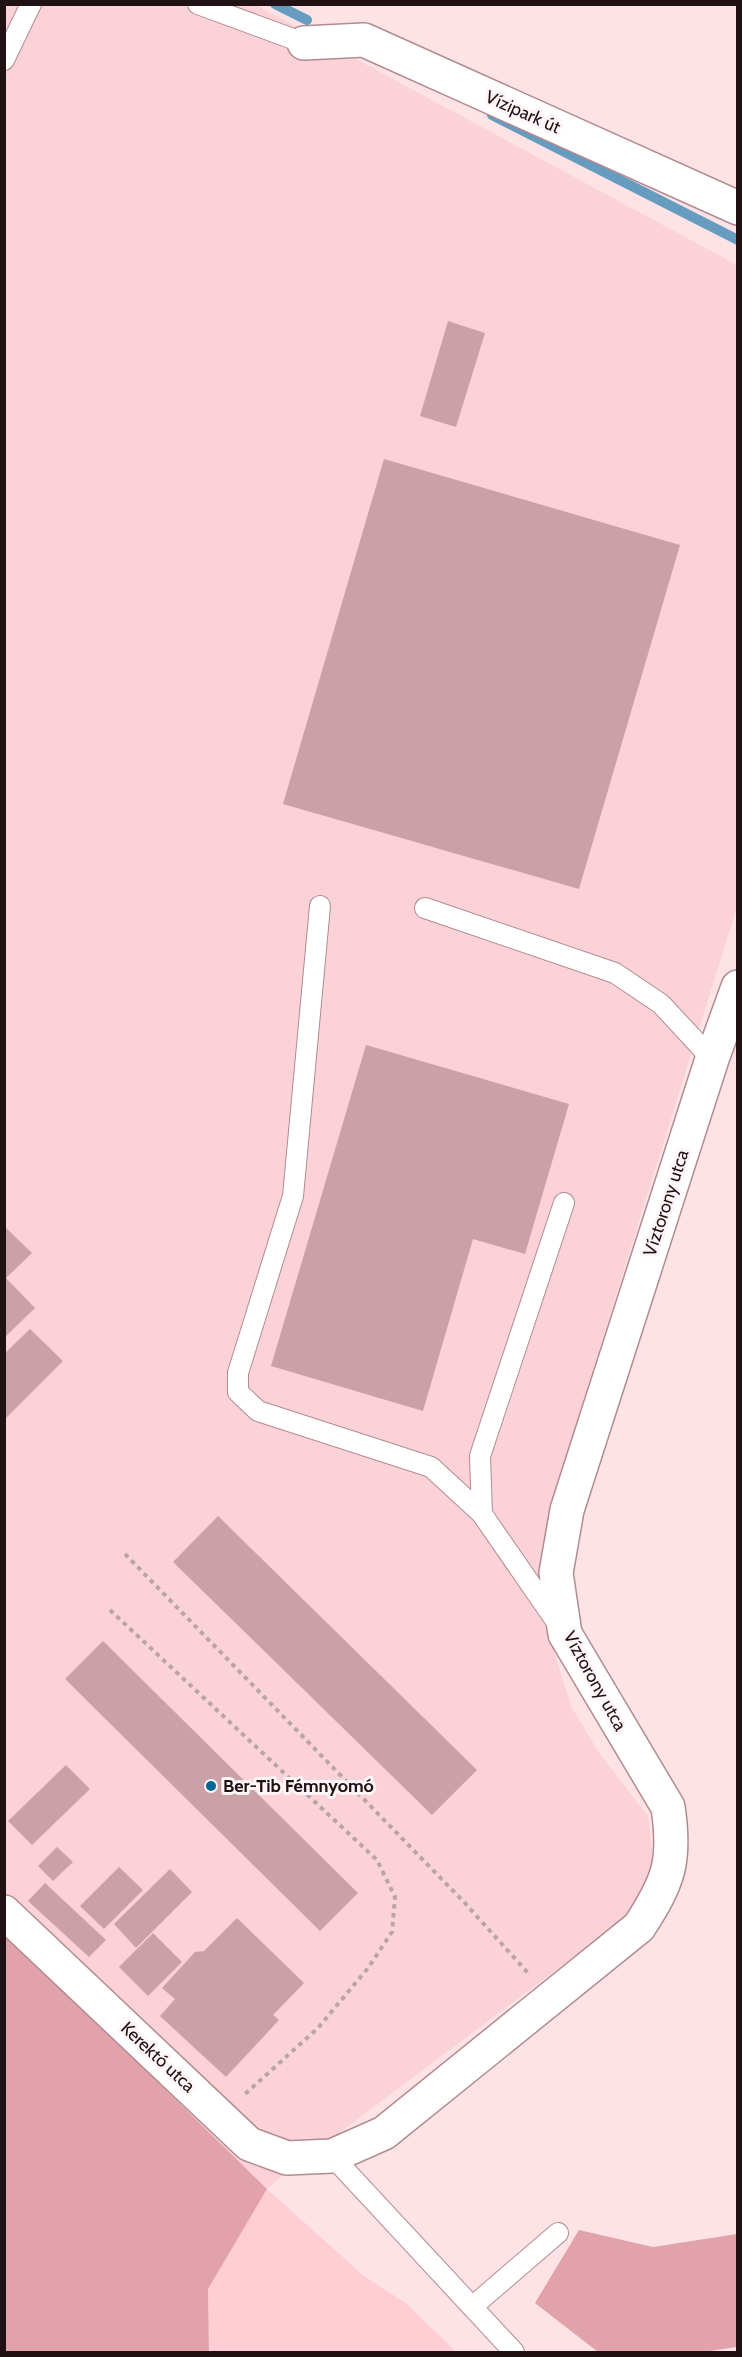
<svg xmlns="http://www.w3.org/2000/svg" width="742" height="2357" font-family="Cabin,sans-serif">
<rect width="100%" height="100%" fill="#fee3e6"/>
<path fill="#fbd2d7" d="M4,5H256L737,265V907L557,1485L545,1563L554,1652L572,1708L598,1751L648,1816L654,1867L641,1906L282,2176L267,2189L5,1930Z"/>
<path fill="#ffcdd4" d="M267,2189L364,2276L407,2304L456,2352H209L208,2289Z"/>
<path fill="#e2a2ab" d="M4,1931L267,2189L208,2289L209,2352H5Z
M579,2230L653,2247L737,2234V2347L703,2352H598L535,2303Z"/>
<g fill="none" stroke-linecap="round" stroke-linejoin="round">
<path stroke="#669cbf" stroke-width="10" d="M275,4L307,20
M492,115L738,240"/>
</g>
<path fill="#c9a1a6" d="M448,321L485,333L456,427L420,416Z
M384,459L680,545L579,889L283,804Z
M366,1045L569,1104L525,1254L473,1239L423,1411L271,1366Z
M4,1226L32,1253L6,1278L35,1308L4,1338Z
M30,1329L63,1361L4,1420V1354Z
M218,1516L477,1770L432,1815L173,1562Z
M103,1641L358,1893L320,1931L65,1679Z
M66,1765L90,1789L32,1845L8,1821Z
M57,1847L73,1862L53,1881L38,1866Z
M119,1867L143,1890L104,1929L80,1906Z
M170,1869L192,1892L136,1948L114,1924Z
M45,1883L106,1940L89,1957L28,1901Z
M237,1918L304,1983L273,2015L279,2020L226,2077L160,2016L175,1999L162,1988L195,1952L204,1951Z
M153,1933L182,1962L148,1996L119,1967Z"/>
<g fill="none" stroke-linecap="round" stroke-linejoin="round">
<g stroke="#b28b90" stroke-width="22">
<path id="service" d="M198,4L304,43
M4,60L31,4
M320,906L293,1196L238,1373V1392L258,1411L431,1467L482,1514L558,1624
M425,908L615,973L661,1004L712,1059
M482,1514L480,1456L564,1203
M332,2156L514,2352
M472,2307L558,2233"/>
</g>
<g stroke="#b28b90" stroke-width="36">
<path id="minor" d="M304,43L364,40L738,208"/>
</g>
<g stroke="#b28b90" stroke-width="36">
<path id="tertiary" d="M4,1912L249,2144L287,2158L332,2156L384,2133L639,1927C669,1881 676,1861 668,1807L565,1634L556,1573L567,1510L712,1059L738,987"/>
</g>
<path stroke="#bba4a7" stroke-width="4" stroke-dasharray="4.5 4.5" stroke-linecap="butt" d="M125,1554L463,1901L528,1973
M110,1610L377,1860L395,1897L392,1932L368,1968L318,2028L244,2095"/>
<use href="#service" stroke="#fff" stroke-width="20"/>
<use href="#minor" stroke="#fff" stroke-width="33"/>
<use href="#tertiary" stroke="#fff" stroke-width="33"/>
</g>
<circle fill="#006795" stroke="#fef5f7" stroke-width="2" cx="211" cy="1786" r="6"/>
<g text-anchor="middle" stroke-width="6" stroke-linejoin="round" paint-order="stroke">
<g font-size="18" fill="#201114" stroke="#fef5f7">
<text transform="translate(523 112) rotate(24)" y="6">Vízipark út</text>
<text transform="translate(666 1203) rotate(-72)" y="6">Víztorony utca</text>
<text transform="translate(595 1681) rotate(61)" y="6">Víztorony utca</text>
<text transform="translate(158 2057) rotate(43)" y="6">Kerektó utca</text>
</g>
<g font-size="18" font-weight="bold" fill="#201114" stroke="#fef5f7" text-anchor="start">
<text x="223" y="1792">Ber-Tib Fémnyomó</text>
</g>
</g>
<rect width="742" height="2357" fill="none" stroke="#201114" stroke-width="12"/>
</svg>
